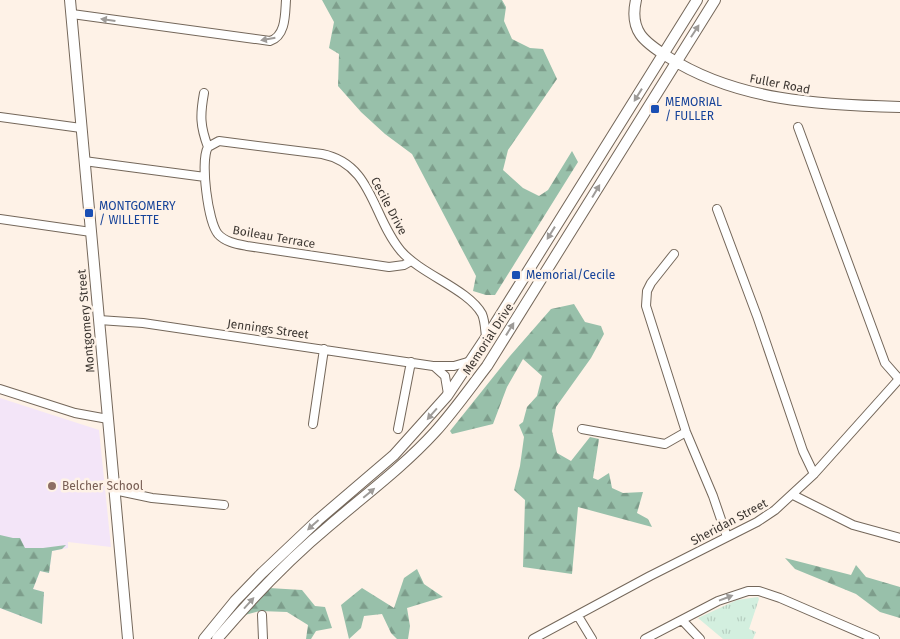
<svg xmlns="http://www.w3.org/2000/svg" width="900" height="639" font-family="'Fira Sans',sans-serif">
<defs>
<pattern id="forest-firs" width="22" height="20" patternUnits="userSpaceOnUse" patternTransform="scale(1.25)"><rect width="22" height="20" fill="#98c0aa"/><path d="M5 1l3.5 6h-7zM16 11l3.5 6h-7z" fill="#7d9d8b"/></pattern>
<pattern id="park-tufts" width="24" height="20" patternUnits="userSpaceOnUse" patternTransform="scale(1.25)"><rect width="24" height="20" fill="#d3efdf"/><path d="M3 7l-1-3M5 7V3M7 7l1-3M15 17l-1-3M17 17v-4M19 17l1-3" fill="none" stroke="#b6cec0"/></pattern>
</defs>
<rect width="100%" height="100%" fill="#fef2e7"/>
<path fill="#f3e5f8" d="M0,398L99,430L111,547L68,542V548L52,551L49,573L40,571L33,589L44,592L42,624L0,608Z"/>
<path fill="url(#forest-firs)" d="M322,0H502L506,7L504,21L512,39L530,48L543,49L557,79L508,150L503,170L523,188L539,196L548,190L572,151L578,162L495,295H486L473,291L476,276L412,154L385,134L361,112L338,86L339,54L329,48L334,22Z
M574,304L585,322L601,326L604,334L591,358L556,407L552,431L557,453L571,461L590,437L599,439L593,478L598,480L609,473L612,488L623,493L643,492L637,513L648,519L652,527L578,507L572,574L523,567L525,500L514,490L520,466L524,437L519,425L523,422L527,407L537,396L542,376L523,359L507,387L493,424L452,434L450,431L510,356L551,309Z
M0,535L13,538H20L25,548H43L66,545L62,549L52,551L49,573L40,571L33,589L44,592L42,624L0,608Z
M785,558L851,575L856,565L866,577L900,587V618L880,612L856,594L795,569Z
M417,569L424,584L443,597L407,608L410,626L408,639H397L391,633L382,614L364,616L361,628L349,639L341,605L362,588L394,608L404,578Z
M269,588L302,590L315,606L325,607L332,628L316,631L311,639H306L308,625L287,612L260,611L241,616Z"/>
<path fill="url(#park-tufts)" d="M758,597L759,599L749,629L756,632L753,639H723L698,618L737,600Z"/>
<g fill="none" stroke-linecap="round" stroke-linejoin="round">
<g stroke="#74675a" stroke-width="10">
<path id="minor" d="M72,14L270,41C286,36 285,14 286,0
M204,93C200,115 200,126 208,147C200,161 208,222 218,234C225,242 237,244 247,246L389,267L404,265L411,261
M0,117L81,128
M798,127L885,363L900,380
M208,147L219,141L322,154C373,164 372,217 401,251C422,275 468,289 482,314C485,321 485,329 486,337
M84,161L205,177
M717,209L757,316L803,451L814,474
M0,219L91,232
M674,254L651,283L647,291L646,306L686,432L713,496L727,537
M99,320L143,323L433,366H454L471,361
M435,367L445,376L448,394
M0,389L75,413L108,419
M313,424L324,349
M398,429L411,362
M582,429L665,444L686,432
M114,490L152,498L224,505
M793,495L853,525L900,538
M262,615L263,639
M578,616L592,639
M682,620L700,639
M533,639L650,576L757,522L775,510L814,474L900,378
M645,639L718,601L748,591H759L780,598L875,639"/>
</g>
<g stroke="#74675a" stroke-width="12">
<path id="major" d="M70,0L128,639
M636,0C629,31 644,42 668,57C737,101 820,105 900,107
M204,639L235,601L262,573L318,520L394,455L447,396L495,324L697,0
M217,639C252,598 288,560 329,526C365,495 403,467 435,432C454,411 470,388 487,366L715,0"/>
</g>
<use href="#minor" stroke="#fff" stroke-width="8"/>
<use href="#major" stroke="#fff" stroke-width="10"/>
</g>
<defs><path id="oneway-solid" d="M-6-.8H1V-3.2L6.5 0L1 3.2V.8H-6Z" transform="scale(1.25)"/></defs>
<g fill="#9e9b98">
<use href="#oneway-solid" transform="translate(108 20) rotate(-172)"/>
<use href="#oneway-solid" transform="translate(695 31) rotate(-57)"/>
<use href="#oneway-solid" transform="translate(268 39) rotate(170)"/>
<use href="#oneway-solid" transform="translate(638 95) rotate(122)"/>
<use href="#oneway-solid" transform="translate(596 191) rotate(-59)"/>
<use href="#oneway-solid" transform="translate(551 233) rotate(122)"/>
<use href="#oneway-solid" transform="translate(510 329) rotate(-58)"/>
<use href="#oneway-solid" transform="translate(432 414) rotate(131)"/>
<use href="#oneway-solid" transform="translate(369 493) rotate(-40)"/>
<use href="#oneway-solid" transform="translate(313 525) rotate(138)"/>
<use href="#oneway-solid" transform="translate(726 598) rotate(-21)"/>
<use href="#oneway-solid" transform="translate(249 603) rotate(-48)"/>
</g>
<g fill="#1a4fb4" stroke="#fef2e7" stroke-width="2">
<rect x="650" y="104" width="10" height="10" rx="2.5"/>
<rect x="84" y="208" width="10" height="10" rx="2.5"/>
<rect x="511" y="270" width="10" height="10" rx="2.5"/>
</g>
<circle fill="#8d6e63" stroke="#fef2e7" stroke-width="2" cx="52" cy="486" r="5"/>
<g text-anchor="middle" stroke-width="5" stroke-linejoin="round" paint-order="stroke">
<g font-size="12" fill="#3d3732" stroke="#fef2e7">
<text transform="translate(780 84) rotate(11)" y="4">Fuller Road</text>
<text transform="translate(389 206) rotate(62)" y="4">Cecile Drive</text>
<text transform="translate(274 237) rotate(10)" y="4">Boileau Terrace</text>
<text transform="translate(86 321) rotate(-95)" y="4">Montgomery Street</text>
<text transform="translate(268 329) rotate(8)" y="4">Jennings Street</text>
<text transform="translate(488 339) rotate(-57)" y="4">Memorial Drive</text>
<text transform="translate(729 522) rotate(-28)" y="4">Sheridan Street</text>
</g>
<g font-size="12" fill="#164399" stroke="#fef2e7" text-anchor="start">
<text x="665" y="106">MEMORIAL<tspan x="665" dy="14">/ FULLER</tspan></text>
<text x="99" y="210">MONTGOMERY<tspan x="99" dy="14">/ WILLETTE</tspan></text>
<text x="526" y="279">Memorial/Cecile</text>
</g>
<g font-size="12" fill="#785e54" stroke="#fef2e7" text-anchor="start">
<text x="62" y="490">Belcher School</text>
</g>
</g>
</svg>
